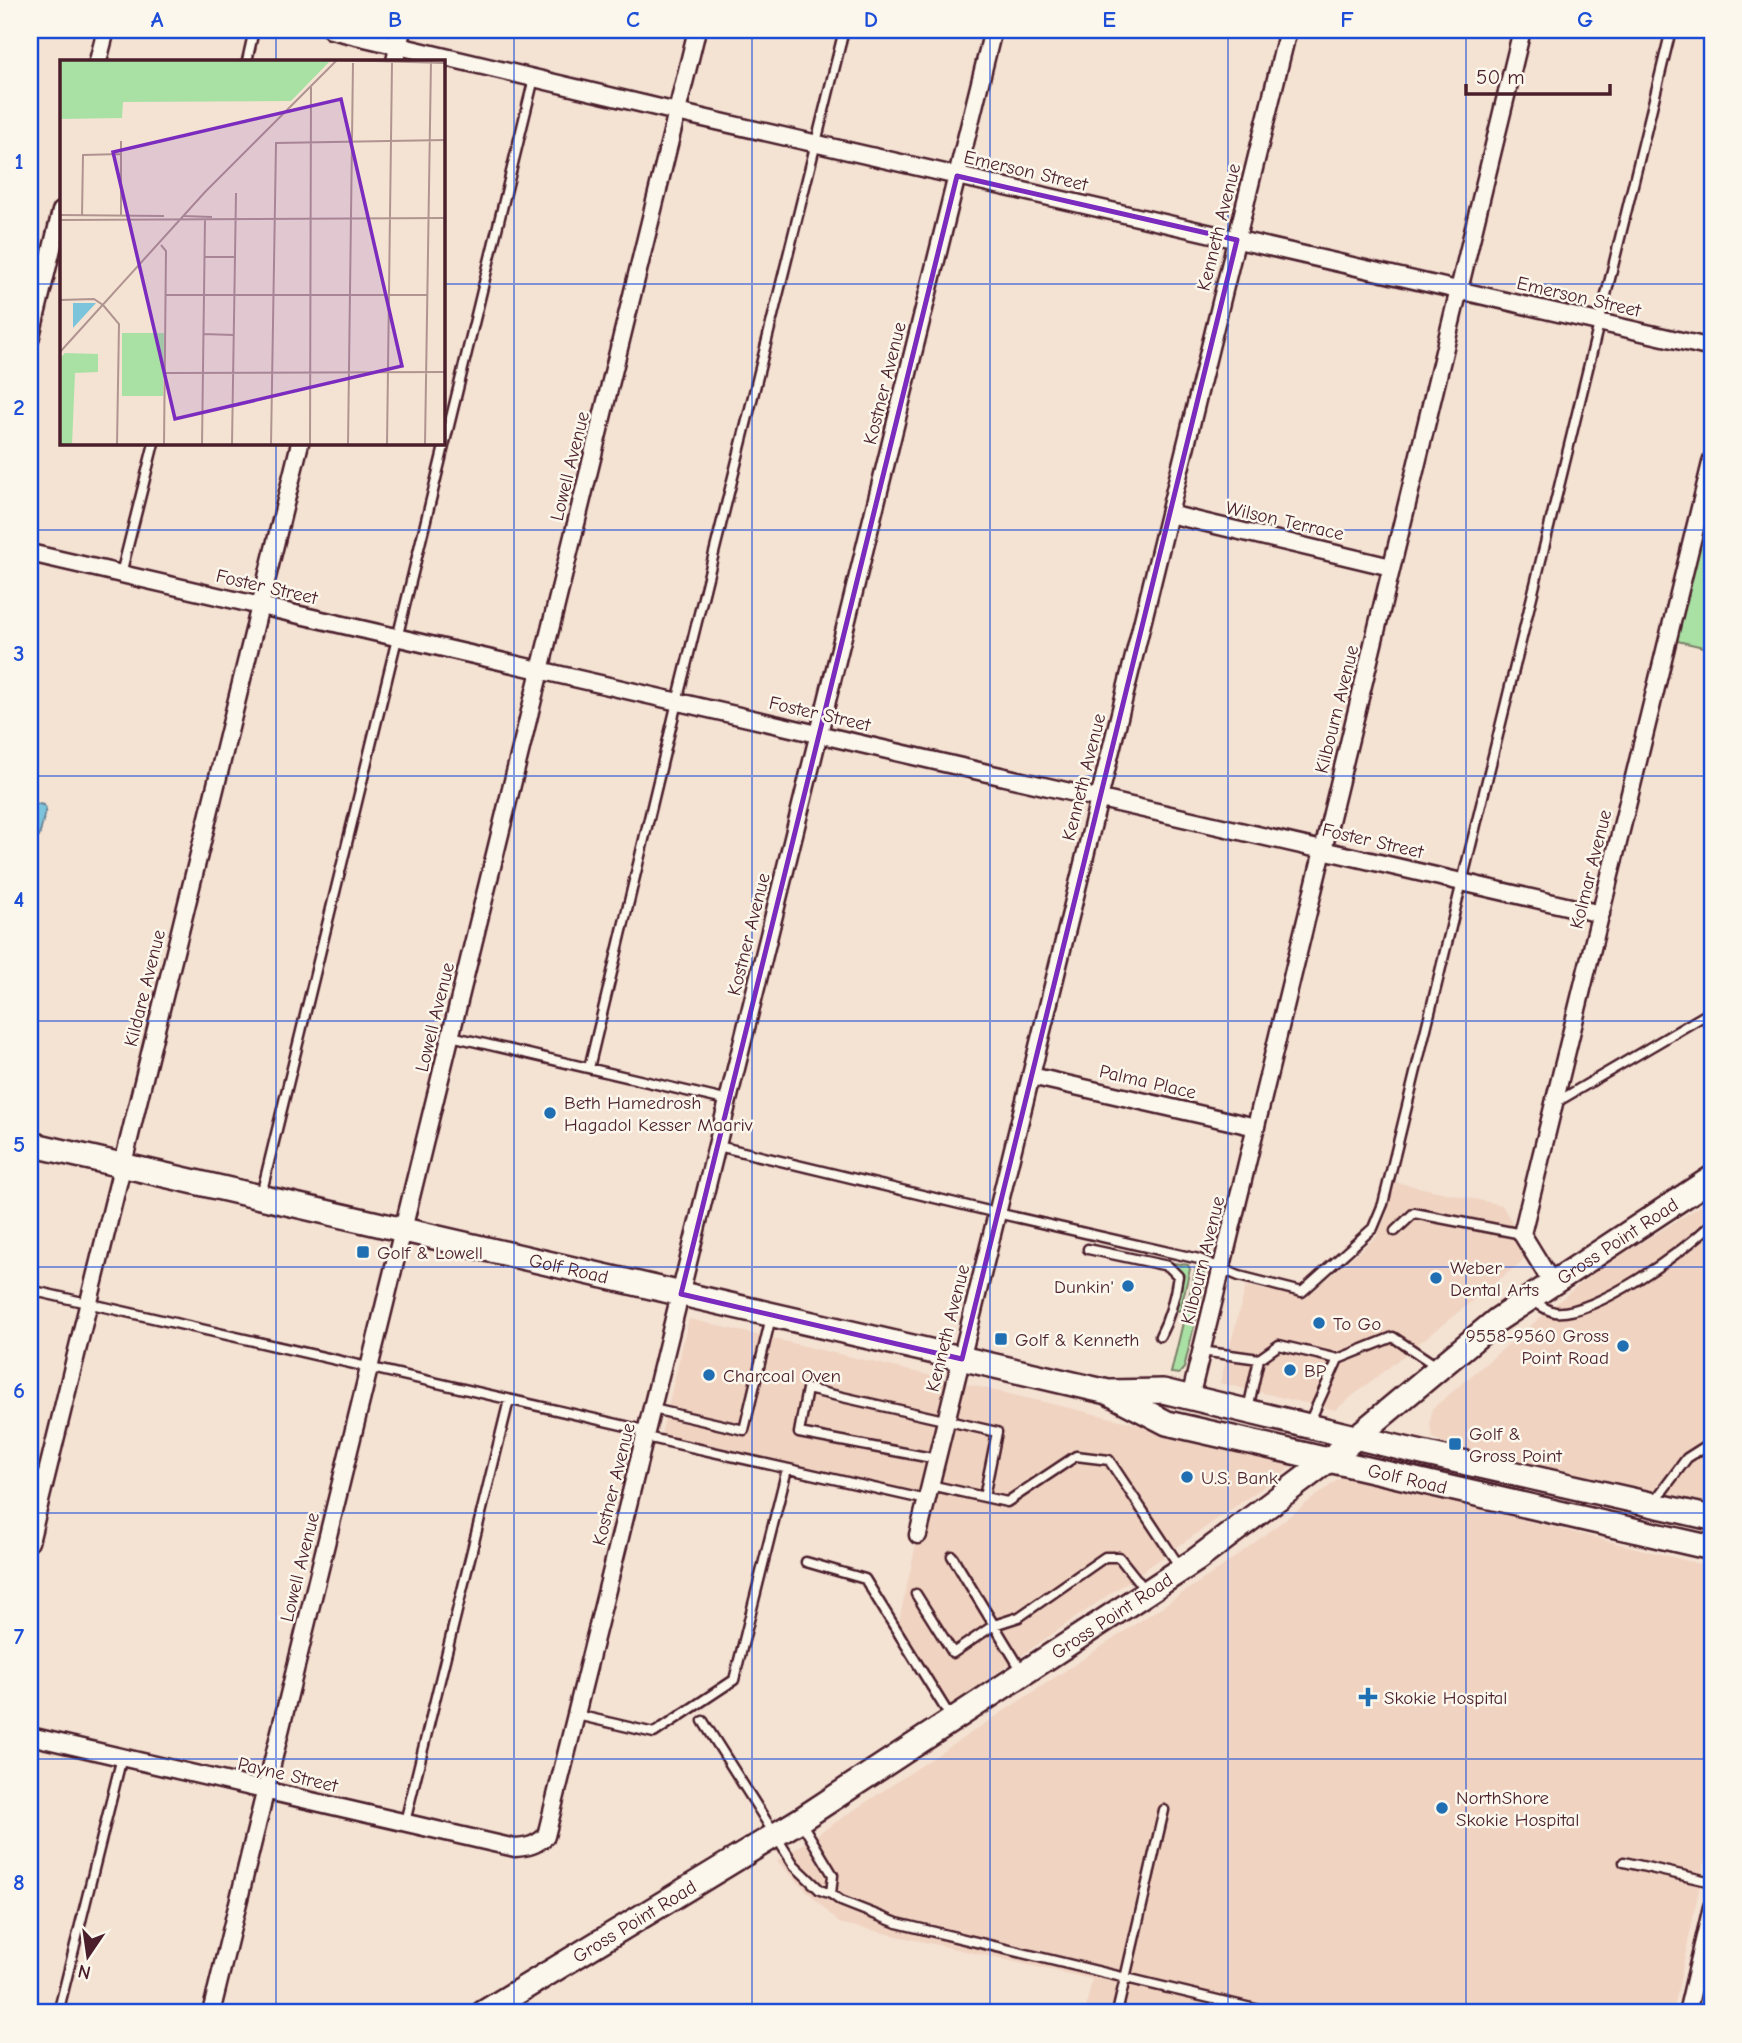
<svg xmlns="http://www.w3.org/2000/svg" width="1742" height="2043" font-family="'Comic Neue',sans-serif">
<rect width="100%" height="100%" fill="#f4e2d3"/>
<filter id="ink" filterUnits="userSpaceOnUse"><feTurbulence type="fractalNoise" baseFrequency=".0143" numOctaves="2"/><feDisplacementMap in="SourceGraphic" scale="14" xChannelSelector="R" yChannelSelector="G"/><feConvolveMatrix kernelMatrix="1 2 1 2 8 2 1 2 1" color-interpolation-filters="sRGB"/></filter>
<g filter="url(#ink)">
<path fill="#f0d3c1" d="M1394,1182L1502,1205L1530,1255L1335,1410L1220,1383L1246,1286L1305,1298L1377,1236L1387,1214Z
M1712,1199V1504L1448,1445L1433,1438L1430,1423L1432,1409L1595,1271Z
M689,1319L1299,1462L945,1709L897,1630L926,1500L660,1440Z
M1344,1475L1712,1567V1827L1673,2013H1085L1092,1979L839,1923L777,1861L1222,1567Z"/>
<path fill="#a9e1a5" stroke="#7a8068" stroke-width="2" d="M1712,484V649L1673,640Z
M1172,1263L1188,1265L1190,1269L1180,1311L1174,1310L1182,1279Z
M1196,1268L1203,1270L1205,1280L1184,1368L1179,1374L1171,1373Z"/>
<path fill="#7bc4db" stroke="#678295" stroke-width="2" d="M30,802L43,805L46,808L39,837L35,839L30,838Z"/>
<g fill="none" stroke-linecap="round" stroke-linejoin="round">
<g stroke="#4a1f2b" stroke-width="13">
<path id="service" d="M247,61L254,30
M121,574L154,443
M451,1036L729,1101
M589,1068L677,702L844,30
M1555,1103L1712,1011
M718,1146L997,1213L1199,1259L1239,1276L1302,1292L1373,1228L1383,1204L1671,30
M261,1195L534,78
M1395,1231L1414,1213L1522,1234
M1088,1249L1168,1266L1178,1276C1175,1297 1170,1317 1160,1336
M30,1290L648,1431
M1531,1300C1539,1304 1547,1311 1555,1312C1592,1317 1687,1250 1712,1223
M1201,1351L1259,1359
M653,1409L744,1430L771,1317
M1248,1409L1259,1359L1279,1345L1338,1359L1393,1337L1438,1367
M1309,1423L1338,1359
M646,1437L927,1500
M937,1459L799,1433L807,1389L997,1432L984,1497
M930,1485L1007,1502L1076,1456L1109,1460L1180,1567
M1654,1502L1687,1458L1712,1442
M952,1556L1022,1671
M806,1562L865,1579L951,1718
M916,1594L953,1653L994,1625L1019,1617L1105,1557H1119L1146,1591
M577,1715L654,1733L734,1680L787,1469
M703,1721L794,1865L820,1890L831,1894L841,1901L897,1923L1272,2013
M405,1822L509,1400
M801,1822L833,1875L831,1894
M1624,1862L1712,1882
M58,2013L122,1757
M1117,2013L1164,1810"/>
</g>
<g stroke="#4a1f2b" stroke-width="21">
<path id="minor" d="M331,30L677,112L1712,348
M98,61L106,30
M395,61L402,30
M30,340L61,211
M1169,514L1391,567
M30,553L1601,914
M1031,1076L1256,1127
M1552,1283L1522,1234L1712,459
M1190,1398L1522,30
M918,1535L1288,30
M30,1542L300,443
M30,1736L515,1848C529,1847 536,1845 546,1836L993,30
M211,2013L697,30
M1687,2013L1712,1907"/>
</g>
<g stroke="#4a1f2b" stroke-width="28">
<g id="secondary">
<path id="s1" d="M30,1144L1108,1392L1163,1391L1409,1450L1712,1518"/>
<path id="s2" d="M1111,1394L1167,1423L1712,1548"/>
<path id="s3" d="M483,2013L800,1820L1196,1560L1330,1459L1497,1320L1712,1178"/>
</g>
</g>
<use href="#service" stroke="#fbf7ec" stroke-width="8"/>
<use href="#minor" stroke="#fbf7ec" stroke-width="16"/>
<use href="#secondary" stroke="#fbf7ec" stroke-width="23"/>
</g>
</g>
<path fill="none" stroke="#7b2cbf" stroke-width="5" stroke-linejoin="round" d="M957,176L1237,240L962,1359L681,1294Z"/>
<path fill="none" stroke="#1d4ed8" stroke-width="2" stroke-opacity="0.55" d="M276,30V61M514,30V2013M752,30V2013M990,30V2013M1228,30V2013M1466,30V2013M30,284H61M443,284H1712M276,443V2013M30,530H1712M30,776H1712M30,1021H1712M30,1267H1712M30,1513H1712M30,1759H1712"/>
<g fill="#1f6fb2" stroke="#fbf7ec" stroke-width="2.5">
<circle cx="550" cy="1113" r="7"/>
<rect x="356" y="1245" width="14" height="14" rx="3.5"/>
<circle cx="1436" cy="1278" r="7"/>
<circle cx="1128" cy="1286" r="7"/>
<circle cx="1319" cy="1323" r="7"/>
<rect x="994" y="1332" width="14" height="14" rx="3.5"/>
<circle cx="1623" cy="1346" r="7"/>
<circle cx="1290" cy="1370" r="7"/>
<circle cx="709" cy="1375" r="7"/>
<rect x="1448" y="1437" width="14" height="14" rx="3.5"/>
<circle cx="1187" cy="1477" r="7"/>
<path d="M1364.5 1686.5h7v7h7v7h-7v7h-7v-7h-7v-7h7z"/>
<circle cx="1442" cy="1808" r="7"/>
</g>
<g text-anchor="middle" stroke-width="5" stroke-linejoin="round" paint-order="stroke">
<g font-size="19" fill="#4a1f2b" stroke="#fbf7ec">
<text transform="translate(1026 170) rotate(13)" y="7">Emerson Street</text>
<text transform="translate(1218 227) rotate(-76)" y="7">Kenneth Avenue</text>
<text transform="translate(1579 296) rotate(13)" y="7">Emerson Street</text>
<text transform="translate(884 383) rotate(-76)" y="7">Kostner Avenue</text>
<text transform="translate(569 466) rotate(-76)" y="7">Lowell Avenue</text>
<text transform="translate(1285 520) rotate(13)" y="7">Wilson Terrace</text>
<text transform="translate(267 586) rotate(13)" y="7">Foster Street</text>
<text transform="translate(1336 709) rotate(-76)" y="7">Kilbourn Avenue</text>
<text transform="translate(820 713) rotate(13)" y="7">Foster Street</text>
<text transform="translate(1083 777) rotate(-76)" y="7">Kenneth Avenue</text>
<text transform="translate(1373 840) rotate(13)" y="7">Foster Street</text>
<text transform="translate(1590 869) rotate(-76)" y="7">Kolmar Avenue</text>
<text transform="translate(748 934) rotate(-76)" y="7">Kostner Avenue</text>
<text transform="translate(144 988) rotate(-76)" y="7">Kildare Avenue</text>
<text transform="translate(434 1017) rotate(-76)" y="7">Lowell Avenue</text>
<text transform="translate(1148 1081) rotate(13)" y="7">Palma Place</text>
<text dy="7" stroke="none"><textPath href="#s3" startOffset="1374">Gross Point Road</textPath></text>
<text transform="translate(1202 1260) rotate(-76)" y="7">Kilbourn Avenue</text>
<text dy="7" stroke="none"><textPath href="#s1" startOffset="553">Golf Road</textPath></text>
<text transform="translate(947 1328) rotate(-76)" y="7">Kenneth Avenue</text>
<text dy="7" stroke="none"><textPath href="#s2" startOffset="310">Golf Road</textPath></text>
<text transform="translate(613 1484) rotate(-76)" y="7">Kostner Avenue</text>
<text transform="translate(299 1567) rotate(-76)" y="7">Lowell Avenue</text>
<text dy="7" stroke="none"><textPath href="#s3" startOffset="744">Gross Point Road</textPath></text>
<text transform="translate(288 1774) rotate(13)" y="7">Payne Street</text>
<text dy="7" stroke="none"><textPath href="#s3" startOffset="177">Gross Point Road</textPath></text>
</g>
<g font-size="19" fill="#4a1f2b" stroke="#fbf7ec" text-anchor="start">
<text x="564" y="1109">Beth Hamedrosh<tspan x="564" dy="22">Hagadol Kesser Maariv</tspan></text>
<text x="377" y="1259">Golf &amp; Lowell</text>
<text x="1450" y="1274">Weber<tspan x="1450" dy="22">Dental Arts</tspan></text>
<text x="1114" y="1293" text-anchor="end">Dunkin'</text>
<text x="1333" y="1330">To Go</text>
<text x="1609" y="1342" text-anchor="end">9558-9560 Gross<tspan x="1609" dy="22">Point Road</tspan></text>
<text x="1015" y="1346">Golf &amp; Kenneth</text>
<text x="1304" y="1377">BP</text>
<text x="723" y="1382">Charcoal Oven</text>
<text x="1469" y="1440">Golf &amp;<tspan x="1469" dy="22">Gross Point</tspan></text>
<text x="1201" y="1484">U.S. Bank</text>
<text x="1384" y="1704">Skokie Hospital</text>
<text x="1456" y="1804">NorthShore<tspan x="1456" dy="22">Skokie Hospital</tspan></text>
</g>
</g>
<g transform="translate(60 60)">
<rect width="385" height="385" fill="#f4e2d3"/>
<path d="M0,0H271L231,41L63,42L62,58L0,59ZM62,273H104L103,336H62ZM5,293L38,294V312L15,313L12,385H0V298Z" fill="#a9e1a5"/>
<path d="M13,243H36L13,268Z" fill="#7bc4db"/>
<path fill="none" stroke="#b09490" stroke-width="2" d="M278,0L385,3M0,155L104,156M22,156L23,95L61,94M61,156V81M124,156L152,157M0,160L385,158M101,185L106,191L104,385M144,197H175M105,235H367M0,240L34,239L43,245M43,245L59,264L57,385M143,274L174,275M0,292L145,132L277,0M104,313L385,312M142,385L145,159M172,385L176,133M211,385L216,83L385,80M250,385L251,27M288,385L293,3M327,385L332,3M365,385L371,0"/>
<path fill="#7b2cbf" fill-opacity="0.15" stroke="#7b2cbf" stroke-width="3.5" d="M281,39L342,306L115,359L53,92Z"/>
<rect width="385" height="385" fill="none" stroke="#4a1f2b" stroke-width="3.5"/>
</g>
<rect width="1742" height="2043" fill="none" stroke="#fbf7ec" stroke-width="77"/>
<g transform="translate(88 1956) rotate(193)" stroke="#fbf7ec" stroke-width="5" paint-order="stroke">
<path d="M0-5L12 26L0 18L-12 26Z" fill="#4a1f2b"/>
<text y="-10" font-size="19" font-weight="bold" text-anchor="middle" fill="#4a1f2b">N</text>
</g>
<path d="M1466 84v10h144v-10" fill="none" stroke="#4a1f2b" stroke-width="3.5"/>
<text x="1476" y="84" font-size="21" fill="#4a1f2b" stroke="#fbf7ec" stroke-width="5" paint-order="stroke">50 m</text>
<rect x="38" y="38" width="1666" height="1966" fill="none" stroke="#1d4ed8" stroke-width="2.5"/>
<g font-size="23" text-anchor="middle" font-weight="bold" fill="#1d4ed8">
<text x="157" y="27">A</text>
<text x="395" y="27">B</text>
<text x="633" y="27">C</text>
<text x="871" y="27">D</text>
<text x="1109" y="27">E</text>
<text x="1347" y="27">F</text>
<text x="1585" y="27">G</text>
<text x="19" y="169">1</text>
<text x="19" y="415">2</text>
<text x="19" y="661">3</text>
<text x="19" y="907">4</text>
<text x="19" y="1152">5</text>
<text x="19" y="1398">6</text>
<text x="19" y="1644">7</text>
<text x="19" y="1890">8</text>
</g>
</svg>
